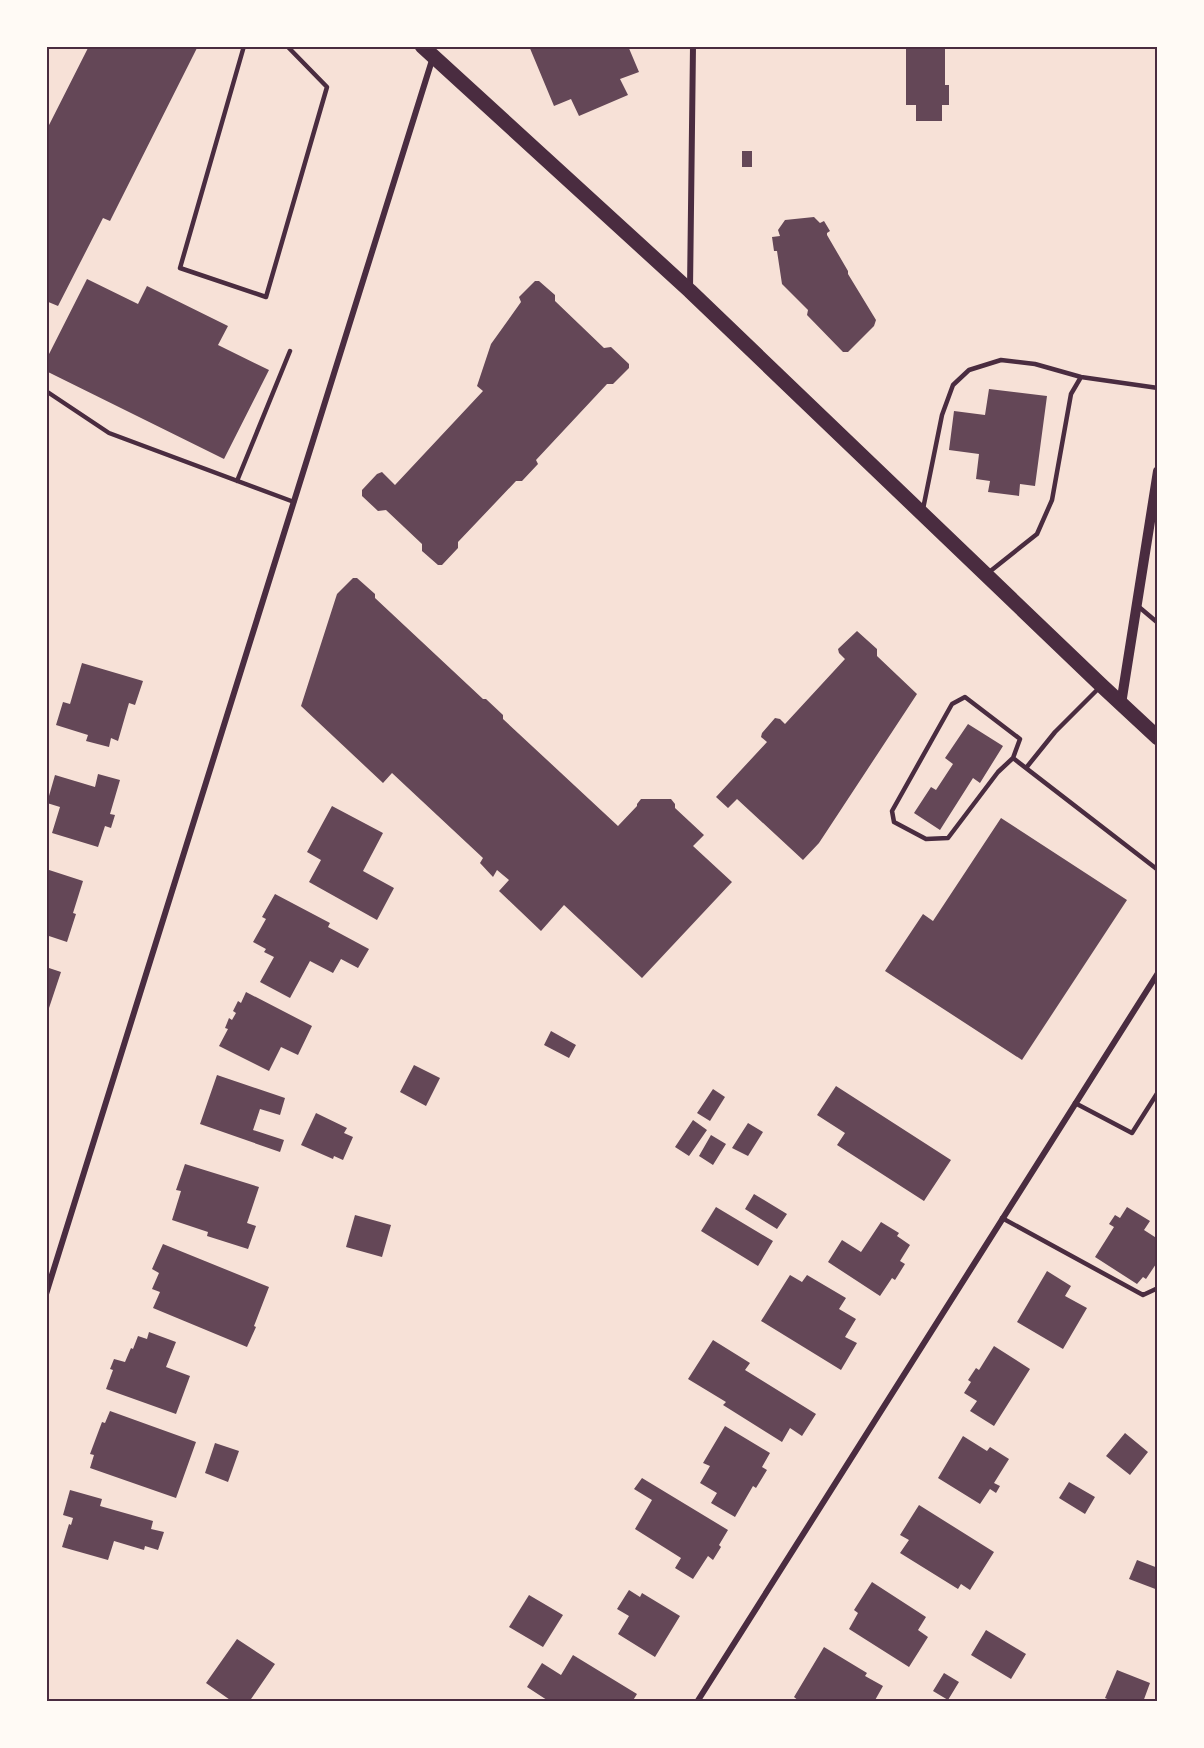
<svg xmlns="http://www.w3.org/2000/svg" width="1204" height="1748" font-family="'DejaVu Sans',sans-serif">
<rect width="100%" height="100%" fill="#f7e1d7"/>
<path fill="#644757" d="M89,46H198L110,221L103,218L58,306L46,301V131Z
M529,46H628L639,72L620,79L628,95L579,116L571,99L554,106Z
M906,46H945V85H949V105H942V121H916V105H906Z
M742,151H752V167H742Z
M814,217L820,223L824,221L830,231L827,233V235L848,271V274L876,320L874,326L848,352H843L807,315L808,310L782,284L777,251H774L772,237L780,236L778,230L785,220Z
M87,279L138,304L147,286L228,326L218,345L269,370L224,459L46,371V360Z
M535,281H539L555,295V301L604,348L611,347L629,364V368L613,384H607L536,460L538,464L522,481H516L458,542V548L442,565H438L422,551V544L386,510L378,511L362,496V490L377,474L382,472L395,485L483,391L477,386L491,344L521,302L519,297Z
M989,389L1047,396L1035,486L1020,484L1019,496L988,492L990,481L976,479L979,454L949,450L954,411L985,415Z
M353,578H357L375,594V598L483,699H486L503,715V719L618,826L637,806V804L641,799H671L675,804V808L704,835L693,846L732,882L642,978L564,905L541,931L499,891L509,880L497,870L493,877L480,863L483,858L392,773L383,783L301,706L337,594Z
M857,631L877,649V656L917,694L819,843L803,860L737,799L728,808L716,797L767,742L761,737L762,733L775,718L780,719L785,724L845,659L839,653L838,649Z
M82,663L143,681L135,705L129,703L118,741L111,738L109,747L86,741L88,735L56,725L63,702L70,704Z
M968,724L1003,746L980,783L973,778L940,830L914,813L931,787L936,790L953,764L945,758Z
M98,774L120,780L110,814L115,815L111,828L105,826L98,847L52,833L60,807L47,803L55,775L95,787Z
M332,806L383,833L363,871L394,888L377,920L309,882L321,860L307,852Z
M1001,818L1127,900L1022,1060L885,971L923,914L933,921Z
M46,869L83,881L73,913L76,914L67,942L46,935Z
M275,894L330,923L328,927L369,949L358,968L341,959L333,973L310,961L290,998L260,982L274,957L264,952L266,949L253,942L266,919L262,917Z
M46,967L61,972L47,1014H46Z
M246,992L312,1026L298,1055L281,1047L269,1071L219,1046L228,1029L225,1028L229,1018L232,1020L236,1013L233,1011L238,1001L241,1003Z
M551,1031L576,1045L569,1058L544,1045Z
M414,1065L440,1078L426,1106L400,1092Z
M217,1075L285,1098L280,1115L260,1109L253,1130L284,1140L280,1152L200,1124Z
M836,1086L951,1160L924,1201L837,1145L845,1133L817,1115Z
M713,1089L725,1097L710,1121L697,1113Z
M316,1113L347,1128L344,1133L353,1137L343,1160L334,1156L333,1159L301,1145Z
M693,1120L707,1130L689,1156L675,1147Z
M748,1123L763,1132L748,1156L732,1148Z
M711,1135L726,1144L713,1165L699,1156Z
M185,1164L259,1187L247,1223L256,1226L248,1249L207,1236L208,1232L172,1220L181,1191L176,1190Z
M754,1194L787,1214L777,1229L745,1209Z
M716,1207L773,1241L758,1266L701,1231Z
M1127,1207L1150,1221L1144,1230L1158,1239V1253L1156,1256L1158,1257V1261L1146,1279L1143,1277L1137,1284L1095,1257L1114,1227L1109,1224L1115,1215L1120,1218Z
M355,1215L391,1225L382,1257L346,1247Z
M881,1222L899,1233L897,1236L910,1245L900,1261L905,1264L895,1280L892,1278L880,1296L828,1262L842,1240L861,1252Z
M163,1244L269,1287L254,1326L256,1327L247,1347L153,1308L160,1292L152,1289L159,1273L152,1269Z
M1047,1271L1071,1286L1065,1296L1087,1308L1063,1349L1017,1322Z
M790,1275L802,1282L807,1275L846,1298L839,1309L856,1319L845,1337L857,1343L841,1370L761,1321Z
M149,1332L176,1342L166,1367L190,1376L176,1414L106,1389L113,1370L110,1369L114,1359L125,1362L131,1348L133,1349L138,1336L147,1339Z
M713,1340L750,1363L745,1370L816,1414L802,1436L790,1428L782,1442L723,1405L726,1402L688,1379Z
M994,1346L1030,1369L994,1426L970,1411L977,1401L964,1393L971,1382L968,1380L976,1368L979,1370Z
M110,1411L196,1442L176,1498L90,1468L94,1455L90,1454L102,1422L105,1423Z
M725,1426L770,1453L762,1467L767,1470L756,1488L753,1486L735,1517L711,1503L717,1493L700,1483L710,1466L703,1463Z
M1125,1433L1148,1452L1130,1475L1106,1456Z
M963,1436L987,1451L990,1447L1009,1459L994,1483L1000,1486L996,1493L990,1489L980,1504L938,1478Z
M215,1443L239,1451L228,1482L205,1473Z
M642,1478L728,1530L719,1545L721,1547L713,1560L708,1556L693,1579L675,1568L681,1558L635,1529L652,1500L634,1489Z
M1069,1482L1095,1497L1085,1514L1059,1498Z
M70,1490L102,1499L100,1506L153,1521L151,1529L164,1532L158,1550L145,1546L144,1550L114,1541L108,1560L62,1547L69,1524L71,1525L73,1518L63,1515Z
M919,1505L994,1552L970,1590L961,1584L958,1589L900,1553L909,1540L900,1535Z
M1137,1560L1158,1568V1590L1129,1579Z
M872,1582L926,1617L918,1630L928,1637L909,1667L849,1629L858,1613L854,1610Z
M629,1590L640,1597L642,1593L680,1616L655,1657L618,1634L629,1616L617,1609Z
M529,1595L563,1615L543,1647L509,1627Z
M986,1630L1026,1654L1011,1679L971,1655Z
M237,1639L275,1664L249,1702H233L206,1683Z
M824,1647L867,1673L865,1676L883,1686L874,1702H800L794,1697Z
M573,1655L637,1694L632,1702H550L527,1687L542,1663L561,1675Z
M1117,1670L1150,1683L1143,1702H1114L1105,1698Z
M944,1673L959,1682L948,1700L933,1691Z"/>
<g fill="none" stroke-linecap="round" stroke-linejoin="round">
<path stroke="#4a2c40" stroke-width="4.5" d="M244,46L180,268L266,297L327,87L287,46
M46,391L109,433L294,502
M237,481L290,351
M923,509L942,415L953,385L969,370L1001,360L1035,364L1081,377L1158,388
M988,573L1037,534L1052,500L1071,394L1081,377
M1139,607L1158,623
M965,697L1020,739L1013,758L998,772L948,838L926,839L894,822L892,811L952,704Z
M1013,758L1158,870
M1026,768L1055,732L1099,688
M1075,1103L1132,1133L1158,1092
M1002,1218L1143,1295L1158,1288"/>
<path stroke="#4a2c40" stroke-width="6" d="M690,289L693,46
M46,1294L433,57
M697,1702L1158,973"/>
<path stroke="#4a2c40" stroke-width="10" d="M1121,704L1158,471"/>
<path stroke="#4a2c40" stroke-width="15" d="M422,46L690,291L1101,685L1158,738"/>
</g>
<rect width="1204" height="1748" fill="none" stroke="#fffaf5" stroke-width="96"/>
<rect x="48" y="48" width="1108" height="1652" fill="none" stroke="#4a2c40" stroke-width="2"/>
</svg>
